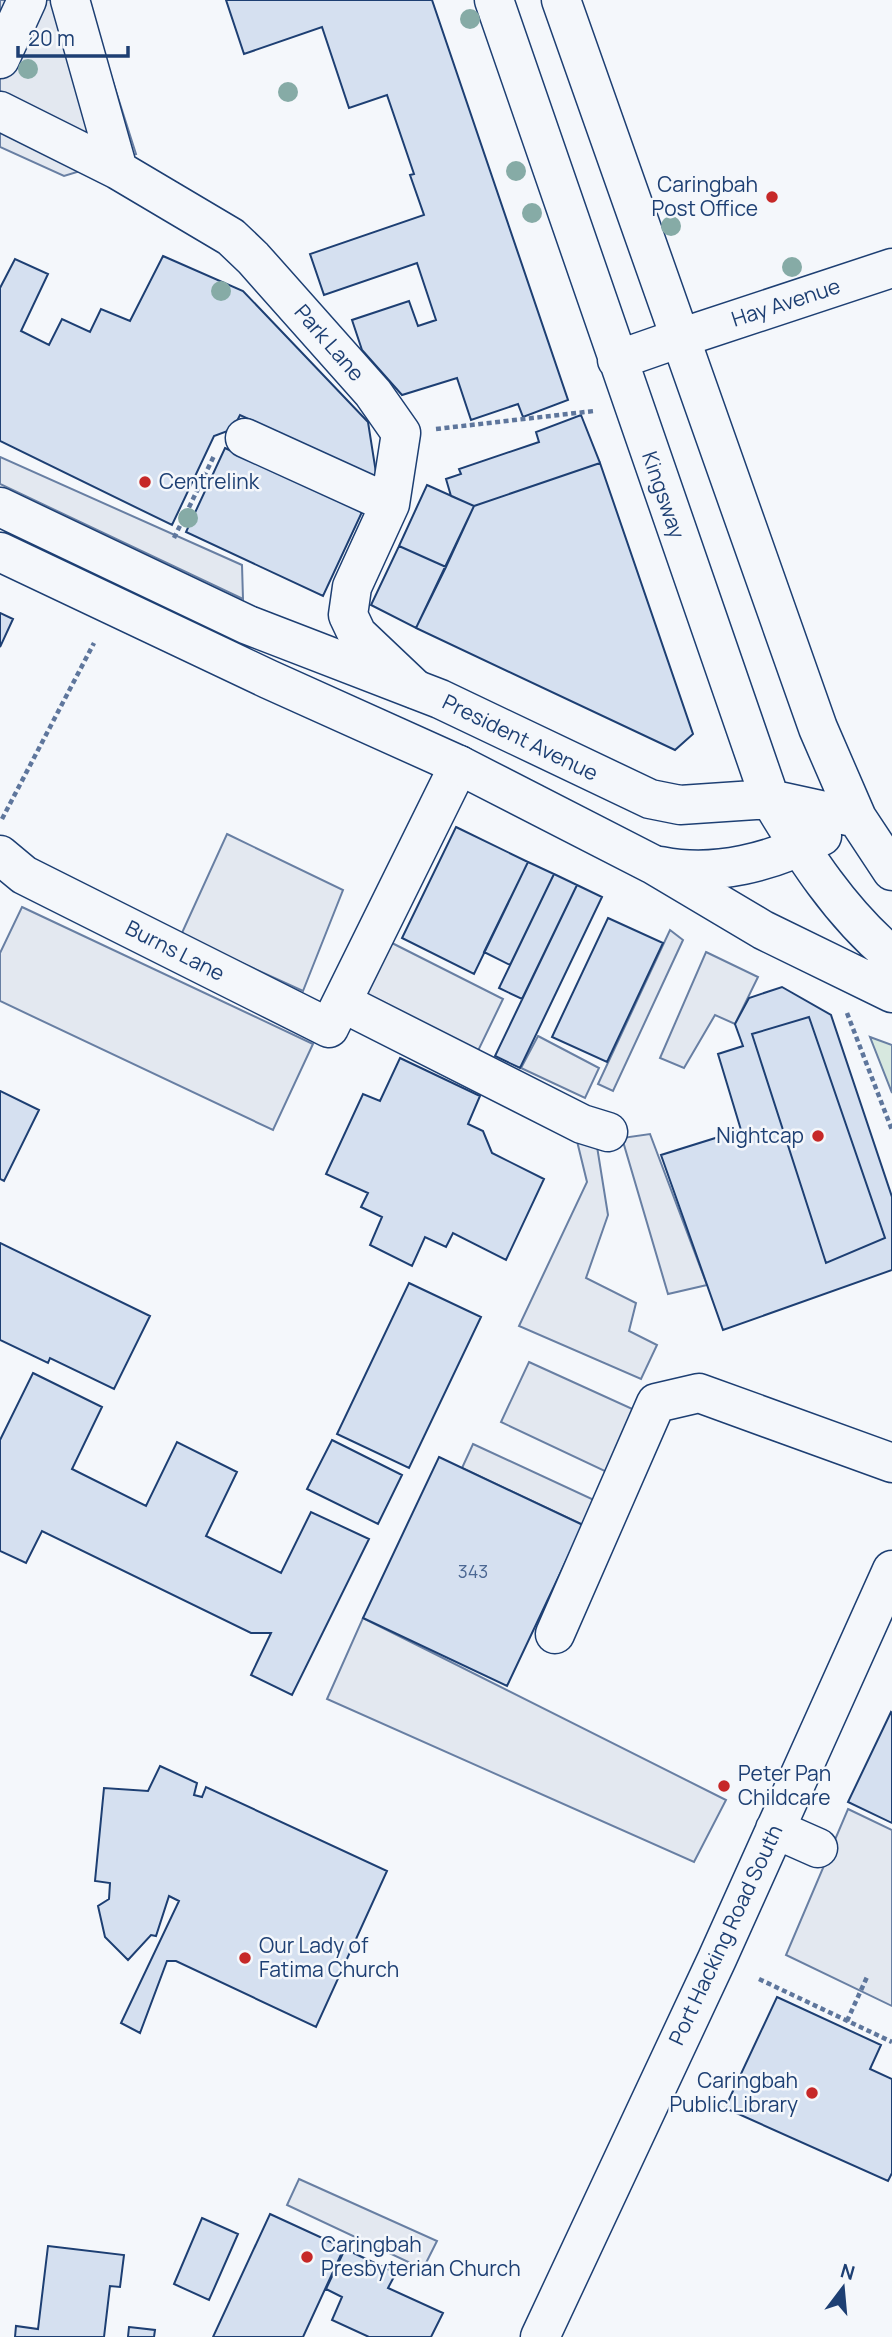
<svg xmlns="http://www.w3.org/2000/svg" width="892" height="2337" font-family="Manrope,sans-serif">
<rect width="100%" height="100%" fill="#f4f7fb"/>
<path fill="#d7e8df" stroke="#687fa3" stroke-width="2" d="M870,1037L892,1045V1093Z"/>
<path fill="#e3e8f0" stroke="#687fa3" stroke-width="2" d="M0,0H87L136,154L64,176L0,147Z
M0,457L242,565L243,599L0,484Z
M227,834L343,890L303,991L181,935Z
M22,907L313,1044L273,1130L0,1001V953Z
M670,930L683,940L613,1091L598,1084Z
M392,943L503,999L476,1055L362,996Z
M706,952L758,977L735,1024L715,1015L684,1068L660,1058Z
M538,1036L599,1068L585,1098L521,1068Z
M595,1134L608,1215L586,1278L636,1303L629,1331L657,1345L641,1379L519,1326L587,1182L576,1137Z
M650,1134L707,1285L668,1294L622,1138Z
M529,1362L639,1412L611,1474L501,1422Z
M473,1444L594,1500L583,1525L462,1468Z
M363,1618L726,1800L694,1862L327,1699Z
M848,1809L892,1830V2006L786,1955Z
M299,2179L437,2241L423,2269L287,2205Z"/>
<path fill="#d5e0f0" stroke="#1d3f73" stroke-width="2" d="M226,0H432L568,400L523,417L518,404L471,420L457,378L402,395L362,350L352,320L409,301L418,326L436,320L417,263L324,295L310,254L424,215L410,175L414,174L387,95L349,108L322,27L244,54Z
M163,256L243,291L368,422L377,479L240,415L233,429L214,436L172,525L0,441V288L15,259L48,274L21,331L49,345L62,319L90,332L101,309L130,321Z
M581,415L600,463L474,506L451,496L446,479L461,474L459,469L539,442L536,432Z
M225,448L362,512L323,596L186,532Z
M600,463L693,734L675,750L416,628L474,506Z
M427,485L474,506L446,567L399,546Z
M399,546L446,567L416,628L371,605Z
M0,613L13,619L0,647Z
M456,827L528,862L474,974L402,938Z
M528,862L554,874L510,965L484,952Z
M554,874L577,885L522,999L499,988Z
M577,885L602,897L520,1068L495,1056Z
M608,918L663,943L607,1062L552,1037Z
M782,987L831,1015L892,1197V1270L723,1330L661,1155L741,1130L718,1054L743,1046L735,1024L749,998Z
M809,1017L885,1238L826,1263L752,1034Z
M400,1058L480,1096L468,1124L483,1131L492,1153L544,1179L506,1260L453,1233L446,1247L425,1237L412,1266L370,1245L382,1217L361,1207L368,1193L326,1174L363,1094L380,1101Z
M0,1091L39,1110L4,1181L0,1179Z
M0,1243L150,1316L114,1389L50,1358L48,1363L0,1340Z
M409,1283L481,1317L409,1468L337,1434Z
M33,1373L102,1407L72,1469L146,1506L177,1442L237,1472L206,1536L281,1573L311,1512L369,1539L292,1695L251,1675L271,1633H251L42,1531L26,1563L0,1551V1440Z
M332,1440L402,1475L378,1524L307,1489Z
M439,1457L583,1525L507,1686L363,1618Z
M891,1712L892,1713V1823L848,1802Z
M160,1766L197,1783L194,1795L202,1797L206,1787L387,1871L316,2027L176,1961H167L140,2033L121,2023L179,1901L169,1896L156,1936L151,1935L128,1960L105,1937L98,1906L109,1899L110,1883L95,1881L104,1788L148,1791Z
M777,1997L881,2045L870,2069L892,2079V2173L888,2181L725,2108Z
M270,2214L344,2248L303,2337H213Z
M202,2218L238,2234L209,2300L174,2284Z
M48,2246L124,2255L120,2287L110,2286L104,2337H15L16,2326L38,2329Z
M345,2249L396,2273L388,2288L443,2313L431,2337H369L332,2320L342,2297L326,2289Z
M129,2327L155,2330L154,2337H128Z"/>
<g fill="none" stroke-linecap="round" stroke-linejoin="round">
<g stroke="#1d3f73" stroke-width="41">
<path id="minor" d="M70,0L118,170
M0,59L27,0
M0,111L118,170L231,237L253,258L373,393L401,433L390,504L352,587L348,615L357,634L415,689
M680,338L892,268
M245,438L390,504
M0,855L24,875L329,1028L459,765
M343,1003L582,1124L608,1132
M555,1634L656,1403L699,1393L892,1463
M775,1829L818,1848
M540,2337L717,1959L892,1570"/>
</g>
<g stroke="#1d3f73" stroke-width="41">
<path id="major" d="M494,0L770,799C805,857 840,912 892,956
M561,0L818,728L857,818L892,871
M617,360L680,338
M0,507L248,625L440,699L650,799L680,805L770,799L857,818
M0,552L268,679L459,765L652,864L763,930L892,993
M661,866C715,877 773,862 822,836"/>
</g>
<path stroke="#5e769c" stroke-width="4.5" stroke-dasharray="5 3.5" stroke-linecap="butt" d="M436,429L594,411
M174,538L214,456
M2,819L94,643
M847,1013L892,1130
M759,1979L892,2042
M847,2021L867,1977"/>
<use href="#minor" stroke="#f4f7fb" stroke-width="38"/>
<use href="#major" stroke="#f4f7fb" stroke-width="38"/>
</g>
<g fill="#86aba6">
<circle cx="470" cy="19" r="10"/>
<circle cx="28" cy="69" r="10"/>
<circle cx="288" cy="92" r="10"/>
<circle cx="516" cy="171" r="10"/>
<circle cx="532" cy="213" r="10"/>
<circle cx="671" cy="226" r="10"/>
<circle cx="792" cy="267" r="10"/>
<circle cx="221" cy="291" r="10"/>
<circle cx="188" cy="518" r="10"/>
</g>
<g fill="#c62828" stroke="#f4f7fb" stroke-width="2.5">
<circle cx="772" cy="197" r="7"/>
<circle cx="145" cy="482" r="7"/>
<circle cx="818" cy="1136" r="7"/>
<circle cx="724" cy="1786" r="7"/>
<circle cx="245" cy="1958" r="7"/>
<circle cx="812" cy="2093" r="7"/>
<circle cx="307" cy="2257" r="7"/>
</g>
<g text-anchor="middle" stroke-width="5" stroke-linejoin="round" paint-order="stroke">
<g font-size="18" fill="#4b6792">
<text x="473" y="1578">343</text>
</g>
<g font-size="21" fill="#1d3f73" stroke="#f4f7fb" text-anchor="start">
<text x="758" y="192" text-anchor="end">Caringbah<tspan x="758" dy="24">Post Office</tspan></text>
<text x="159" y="489">Centrelink</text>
<text x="804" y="1143" text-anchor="end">Nightcap</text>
<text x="738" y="1781">Peter Pan<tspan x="738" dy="24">Childcare</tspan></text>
<text x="259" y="1953">Our Lady of<tspan x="259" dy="24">Fatima Church</tspan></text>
<text x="798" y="2088" text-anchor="end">Caringbah<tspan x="798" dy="24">Public Library</tspan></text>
<text x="321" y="2252">Caringbah<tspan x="321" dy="24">Presbyterian Church</tspan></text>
</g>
<g font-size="21" fill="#1d3f73" stroke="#f4f7fb">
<text transform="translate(786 303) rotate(-18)" y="7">Hay Avenue</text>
<text transform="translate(329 343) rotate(49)" y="7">Park Lane</text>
<text transform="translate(663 495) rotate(71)" y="7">Kingsway</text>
<text transform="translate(520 738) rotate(26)" y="7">President Avenue</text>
<text transform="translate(175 951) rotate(27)" y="7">Burns Lane</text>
<text transform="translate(726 1935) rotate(-65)" y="7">Port Hacking Road South</text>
</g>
</g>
<g transform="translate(843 2288) rotate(16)" stroke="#f4f7fb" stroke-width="5" paint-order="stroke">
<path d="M0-5L12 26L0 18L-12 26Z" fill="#1d3f73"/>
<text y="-10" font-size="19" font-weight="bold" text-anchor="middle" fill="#1d3f73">N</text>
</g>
<path d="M18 46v10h110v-10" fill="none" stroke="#1d3f73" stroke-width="3.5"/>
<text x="28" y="46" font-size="21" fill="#1d3f73" stroke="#f4f7fb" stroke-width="5" paint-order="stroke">20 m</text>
</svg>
